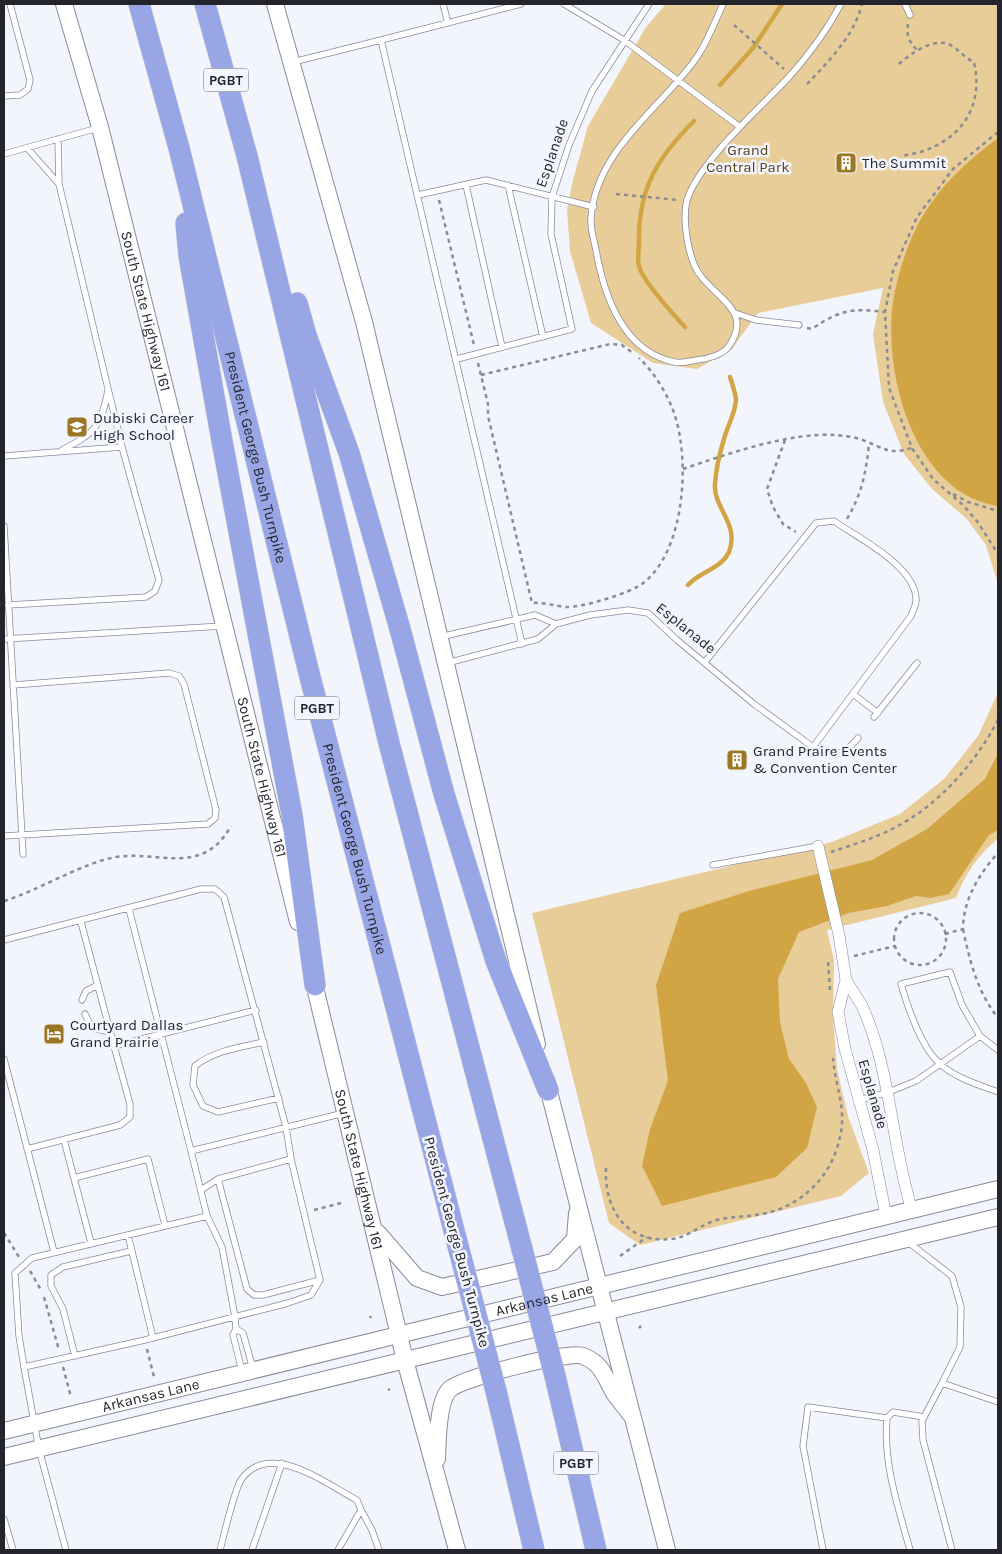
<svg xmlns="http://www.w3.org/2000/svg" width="1002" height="1554" font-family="Karla,sans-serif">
<rect width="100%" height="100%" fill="#f3f5fd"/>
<path fill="#e9cd98" d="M666,4H998V584L986,545L967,519L932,489L904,454L883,402L873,334L883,288L758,313L732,349L697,369L653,363L591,323L570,251L567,209L573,180L588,126L646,27Z
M998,693V839C979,853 964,876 956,898L827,930L834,960L833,1015L837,1069L848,1116L869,1173L841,1196L640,1245L609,1223L532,913L832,842L900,814L944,779L978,736Z"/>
<path fill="#d2a544" d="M998,138V506C914,493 883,374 893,302C896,282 902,263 909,244C928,197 959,167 998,138Z
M998,753V830L989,835L949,894L930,898L916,896L887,906L849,913L799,932L778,979L780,1022L789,1059L806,1083L817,1107L807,1148L776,1177L662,1206L642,1166L650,1129L668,1081L656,985L680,913L749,891L872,860L927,829L985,779Z"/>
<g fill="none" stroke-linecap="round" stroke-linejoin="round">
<path stroke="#d2a544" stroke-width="4.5" d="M720,85L753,48L782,4
M685,327C673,314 643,282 639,266C637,259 639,249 639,243C638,189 657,158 694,121
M688,585C699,572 721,569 729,552C740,524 713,508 715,484C716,470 720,452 724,439C727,427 736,412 736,399C735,392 732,383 730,377"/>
<g stroke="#878b9c" stroke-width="7">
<path id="service" d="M443,4L448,23
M564,4L624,40L740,127
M723,4C715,21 708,41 697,57C661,109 596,149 591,218C590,228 594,240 596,250C604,296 623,351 674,362C681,364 690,361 697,360C707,359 723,355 729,346C753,311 717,299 700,275C688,259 682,219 687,200C699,162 760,108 788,78C809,55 827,30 841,4
M905,4L910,15
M381,40L521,4
M293,62L381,40L522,644
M4,96L20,95L28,89L30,80L10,4
M28,149L59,184
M4,154L98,128
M466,185L502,347
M508,185L543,337
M418,195L486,180L594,207
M735,313L756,320L799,325
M457,359L572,329L551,234L552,197L569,145L592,91L649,4
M62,450C95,433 101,427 108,390
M4,456L122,447
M4,526L23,854
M8,605L146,597L155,591L159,580L122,447L59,184L58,139
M440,637L535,615L556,624
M4,639L223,626
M447,663L538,639L556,624L590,615L628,610L648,613L677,640L754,704L813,747L911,616C913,610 917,604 916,598C914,565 858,538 834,521L816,523L705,662
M853,694L878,713
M874,717L917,663
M813,747C836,755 842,758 858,738
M4,836L208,824L215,818L216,810L184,684L179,676L169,673L13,685
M713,865L818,846
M129,909L191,1151
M81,922L114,1046
M4,940L201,889H215L224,897L286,1127L291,1159L320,1280L311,1295L288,1303L145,1340L24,1367L39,1449L66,1550
M82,1000L86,991L98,985
M85,1014L92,1028L110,1032
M980,1036L962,1005L950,972L901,984C908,1008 921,1046 939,1063C955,1078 979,1085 998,1092
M264,1042C241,1047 213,1051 195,1066L193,1085L203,1106L218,1112L279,1098
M4,1059L54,1252
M859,1100L886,1093L916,1081L980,1036L998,1050
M64,1140L91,1243
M27,1149L120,1125L130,1117V1104L114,1046L256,1010
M74,1178L148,1159L165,1225
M218,1179L247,1289L254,1295H263L320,1280
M201,1190L218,1179L291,1159
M128,1235L153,1338
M908,1242L952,1276L961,1307L960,1347L942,1383
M236,1329L243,1333L253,1369
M75,1356L63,1309L51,1286V1275L63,1267L131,1251
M24,1367L19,1336L15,1273L32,1258L207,1216
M242,1371L233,1335L236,1329L235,1317L222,1247L207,1216L191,1151L344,1113
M361,1510L372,1530L379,1550
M4,1519L13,1550
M220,1550C224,1535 234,1491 241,1480C269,1439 326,1484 357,1500L361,1510L338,1550
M252,1550L282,1463
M823,1550L803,1446L808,1407L887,1418
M910,1550C898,1507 883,1463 887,1418L893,1412L924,1417
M952,1550L923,1440L922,1421L942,1383L998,1402"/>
</g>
<g stroke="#878b9c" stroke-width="12">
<path id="minor" d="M818,846L839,935L846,980L838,1012L845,1049L873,1150L886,1216
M846,980C851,989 857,997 862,1006C891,1069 891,1144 912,1210"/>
</g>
<g stroke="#878b9c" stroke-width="18">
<g id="secondary">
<path id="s1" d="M64,4L100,127L298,922"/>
<path d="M275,4L364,322L537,1044"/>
<path id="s2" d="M312,975L405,1360L457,1550"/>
<path d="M546,1080L667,1550"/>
<path d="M378,1233L417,1278L442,1287L553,1262L575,1239L577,1213"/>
<path id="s3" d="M4,1431L998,1189"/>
<path d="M4,1457L998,1217"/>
<path d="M437,1459C438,1442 437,1401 450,1389C462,1378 570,1350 583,1356C603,1364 604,1376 614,1393C619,1400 625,1407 630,1414"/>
</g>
</g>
<g stroke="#d3d3d5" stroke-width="22">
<g id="motorway">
<path id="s4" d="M139,4L179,148L311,681L463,1265"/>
<path d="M205,4L247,156L389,743L522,1249"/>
<path d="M186,223L189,256L222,441L292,815L315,985"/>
<path d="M297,303L306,335L349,453L400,629L444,794L496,961L548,1090"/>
<path d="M555,1376L596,1550"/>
<path d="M496,1391L534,1550"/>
</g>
</g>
<path stroke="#8a8c93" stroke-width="2.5" stroke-dasharray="4 4" stroke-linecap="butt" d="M908,24C906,35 909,42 917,50
M734,25L784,69
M899,64C910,54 936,35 952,46C960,51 965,58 974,62C986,115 951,150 900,156
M807,84C829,61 854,36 862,4
M998,132L953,169L917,217L893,271L885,312L889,388L912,448L933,479L963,505L977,521L998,554
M616,194L678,200
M439,200L474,345
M807,328L812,329C839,310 852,308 885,312
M478,363L488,404V416L532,603C544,602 554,606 566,607C581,608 630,593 642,584C685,552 690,462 675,416C669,396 654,372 639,358
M481,375L610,344L622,345L633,353
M785,440L767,489L773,507L783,524L796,532
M683,469C727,454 790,432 835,435C844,436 857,437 865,441C886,449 889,455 912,448
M953,494L968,502L998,511
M847,519C862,493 866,473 869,444
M831,852C851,845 873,839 892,829C937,807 975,764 998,720
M4,901C39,890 71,869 107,859C153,846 200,881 231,826
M894 939a26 26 0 1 1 52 0a26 26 0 1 1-52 0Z
M963,929C970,962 977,991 998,1018
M945,934L963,929C963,900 979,874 998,853
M854,956L895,946
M830,990L828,962L832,961
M606,1168C604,1209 626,1244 672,1239C689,1237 701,1224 717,1220C732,1216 747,1217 762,1214C796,1208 825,1183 836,1151C850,1111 836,1094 833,1058
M314,1210L341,1203
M4,1233L19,1257
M620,1256L647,1237
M30,1271L41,1290
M44,1297L59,1350
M370,1318L371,1316
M639,1328L641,1326
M147,1349L154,1377
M63,1367L71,1397
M388,1389L390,1390"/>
<use href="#service" stroke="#fff" stroke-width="5.5"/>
<use href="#minor" stroke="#fff" stroke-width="11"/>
<use href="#secondary" stroke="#fff" stroke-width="16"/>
<use href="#motorway" stroke="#98a6e6" stroke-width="21"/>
<g stroke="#d3d3d5" stroke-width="22" stroke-linecap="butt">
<path id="motorway-bridge" d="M522,1249L555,1376
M463,1265L496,1391"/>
</g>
<use href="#motorway-bridge" stroke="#98a6e6" stroke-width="21"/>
</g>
<defs>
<g id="building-square" transform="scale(1.125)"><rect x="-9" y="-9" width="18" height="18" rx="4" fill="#9c7723" stroke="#f3f5fd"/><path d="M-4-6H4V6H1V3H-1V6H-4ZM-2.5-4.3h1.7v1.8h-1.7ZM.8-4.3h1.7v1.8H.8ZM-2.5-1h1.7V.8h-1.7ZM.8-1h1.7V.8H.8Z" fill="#fff"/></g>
<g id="school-square" transform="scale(1.125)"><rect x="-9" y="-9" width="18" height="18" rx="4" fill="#9c7723" stroke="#f3f5fd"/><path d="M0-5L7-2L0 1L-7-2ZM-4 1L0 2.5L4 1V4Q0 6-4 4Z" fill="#fff"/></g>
<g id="hotel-square" transform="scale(1.125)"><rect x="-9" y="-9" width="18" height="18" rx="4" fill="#9c7723" stroke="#f3f5fd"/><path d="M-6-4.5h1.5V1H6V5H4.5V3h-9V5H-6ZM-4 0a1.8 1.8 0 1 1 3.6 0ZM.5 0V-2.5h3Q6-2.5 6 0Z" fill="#fff"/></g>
</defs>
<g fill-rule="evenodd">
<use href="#building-square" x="846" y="163"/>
<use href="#school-square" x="77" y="427"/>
<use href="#building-square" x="737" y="760"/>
<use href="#hotel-square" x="54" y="1034"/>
</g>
<g text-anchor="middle" stroke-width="5" stroke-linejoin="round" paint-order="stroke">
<g fill="#f3f5fd" stroke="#62636b" stroke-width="1">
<rect x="203.5" y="68.5" width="45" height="23" rx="4"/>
<rect x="294.5" y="696.5" width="45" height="23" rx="4"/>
<rect x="553.5" y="1451.5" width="45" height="23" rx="4"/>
</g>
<g font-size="14" font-weight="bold" fill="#24252c">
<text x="226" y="85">PGBT</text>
<text x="317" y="713">PGBT</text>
<text x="576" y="1468">PGBT</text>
</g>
<g font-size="15" fill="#56431c" stroke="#f3f5fd">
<text x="748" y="155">Grand<tspan x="748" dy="17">Central Park</tspan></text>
</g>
<g font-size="15" fill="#24252c" stroke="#f3f5fd">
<text transform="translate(552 153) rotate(-71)" y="5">Esplanade</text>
<text dy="5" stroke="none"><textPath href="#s1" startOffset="318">South State Highway 161</textPath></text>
<text dy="5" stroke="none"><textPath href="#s4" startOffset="468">President George Bush Turnpike</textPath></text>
<text transform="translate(686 628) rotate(39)" y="5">Esplanade</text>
<text dy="5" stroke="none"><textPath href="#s1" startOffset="798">South State Highway 161</textPath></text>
<text dy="5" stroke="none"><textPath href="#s4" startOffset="872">President George Bush Turnpike</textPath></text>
<text transform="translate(873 1094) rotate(74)" y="5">Esplanade</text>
<text dy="5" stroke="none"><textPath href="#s2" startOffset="200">South State Highway 161</textPath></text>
<text transform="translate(457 1242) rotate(75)" y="5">President George Bush Turnpike</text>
<text dy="5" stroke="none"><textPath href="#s3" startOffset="556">Arkansas Lane</textPath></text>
<text dy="5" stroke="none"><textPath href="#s3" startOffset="151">Arkansas Lane</textPath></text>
</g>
<g font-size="15" fill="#24252c" stroke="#f3f5fd" text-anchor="start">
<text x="862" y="168">The Summit</text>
<text x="93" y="423">Dubiski Career<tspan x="93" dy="17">High School</tspan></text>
<text x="753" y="756">Grand Praire Events<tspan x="753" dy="17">&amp; Convention Center</tspan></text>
<text x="70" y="1030">Courtyard Dallas<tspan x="70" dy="17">Grand Prairie</tspan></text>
</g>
</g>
<rect width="1002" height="1554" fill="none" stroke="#24252c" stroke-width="10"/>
</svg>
